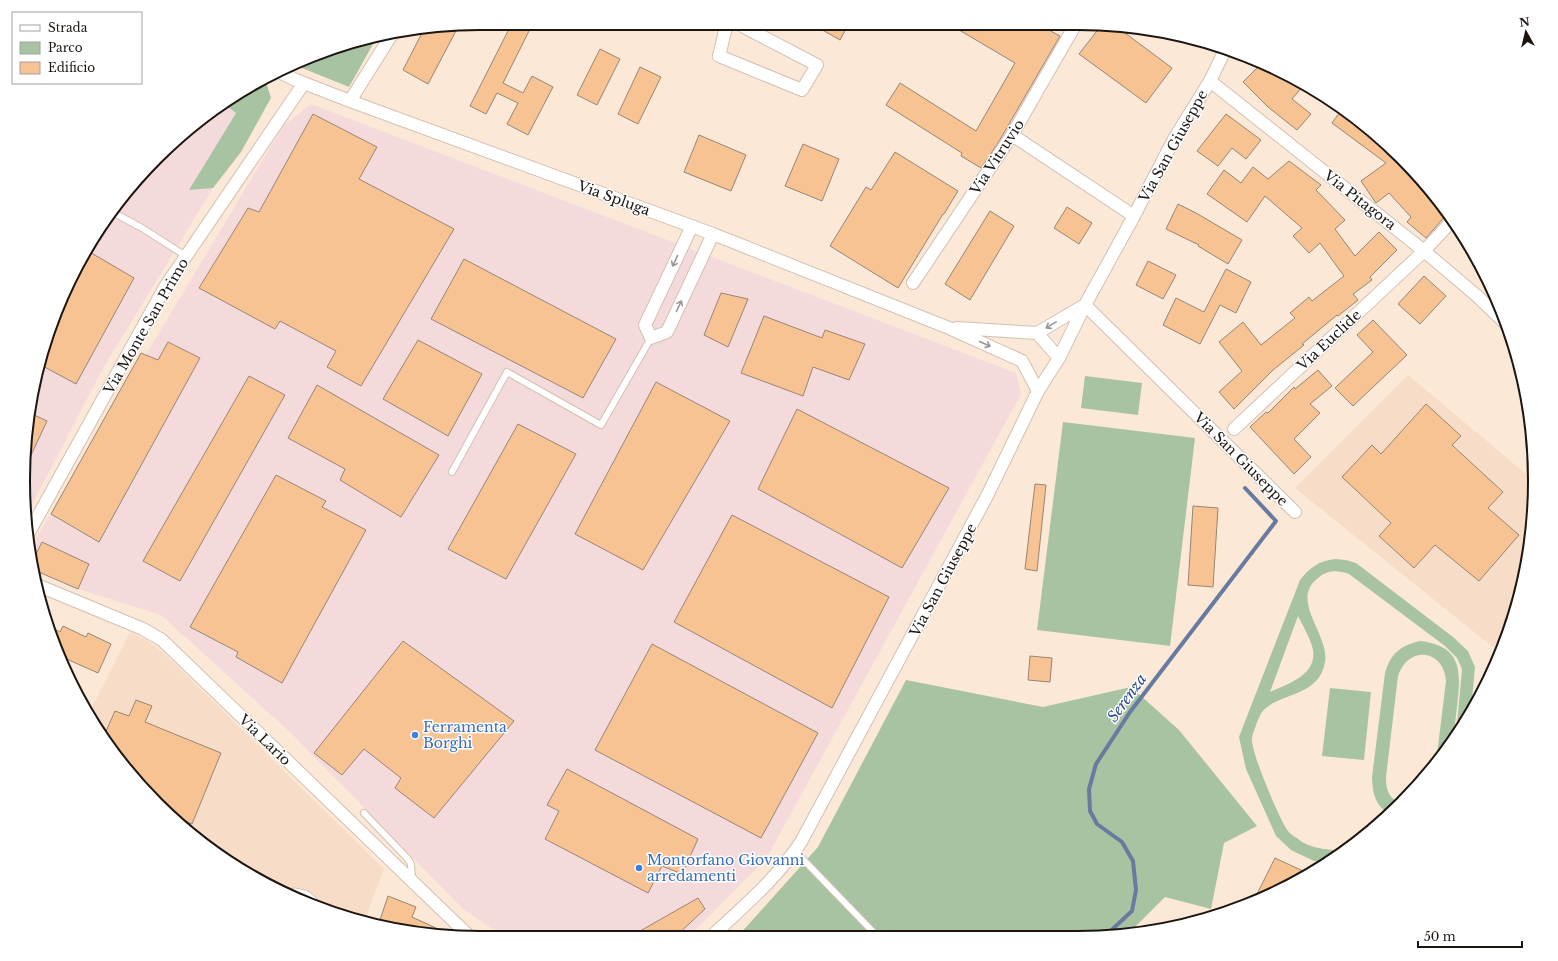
<svg xmlns="http://www.w3.org/2000/svg" width="1558" height="961" font-family="'Libre Baskerville',serif">
<rect width="100%" height="100%" fill="#fbe8d7"/>
<path fill="#f7ddc7" d="M1408,375L1533,480L1534,510L1519,599L1499,652L1295,488Z
M130,632L148,641L165,654L384,869L365,919L328,909L321,905L318,898L308,891L278,887L202,844L157,804L100,735L89,713Z"/>
<path fill="#f5dadb" d="M224,104L236,113L189,190L213,188L102,370L25,518L23,480L32,391L47,334L100,226L157,157L202,117Z
M311,104L1016,373L1021,394L766,859L690,935L500,934L463,909L291,733L161,615L78,589L34,570L29,550L283,126Z"/>
<path fill="#a8c3a2" fill-rule="evenodd" d="M377,37L349,87L292,64L334,47Z
M265,79L271,98L241,152L213,188L189,190L236,113L224,104Z
M1085,376L1142,383L1138,415L1081,408Z
M1063,422L1195,438L1170,646L1037,630Z
M1335,559L1346,560L1356,563L1453,637L1468,651L1475,667L1471,710L1456,735L1462,669L1457,658L1445,646L1349,574C1337,570 1328,570 1318,578C1289,600 1330,635 1325,662C1319,698 1278,692 1262,712C1259,716 1253,733 1252,738C1250,750 1278,815 1286,828C1288,832 1293,836 1297,838C1309,849 1327,849 1342,851L1327,862L1314,861L1291,850L1276,836L1246,769L1239,737L1300,580C1310,567 1319,561 1335,559ZM1298,616C1303,626 1311,639 1313,650C1317,675 1288,684 1270,692Z
M1420,641C1463,646 1461,672 1457,707C1454,731 1454,744 1436,763L1446,681C1444,649 1408,645 1398,676L1386,777C1386,789 1388,797 1399,803L1389,814C1374,804 1373,793 1372,777L1385,673C1391,653 1400,646 1420,641Z
M906,680L1043,707L1131,687L1179,730L1257,826L1224,843L1211,909L1165,897L1129,933L1108,937L739,935L818,847Z
M1330,688L1371,692L1364,760L1322,756Z"/>
<g fill="none" stroke-linecap="round" stroke-linejoin="round">
<path stroke="#677a9f" stroke-width="4" d="M1104,937L1132,911L1136,890L1133,861L1122,842L1097,824L1090,811L1089,789L1096,764L1130,712L1276,521L1245,488"/>
</g>
<path fill="#f8c393" stroke="#968576" d="M425,27H458L428,84L403,70Z
M510,27H531L503,83L523,93L532,76L553,87L528,135L507,124L518,103L497,93L486,114L470,106Z
M817,27H847L840,40Z
M954,27H1043L1060,36L998,143L981,168L961,156L962,153L886,105L900,83L976,131L1015,63Z
M1100,27H1117L1172,68L1146,103L1079,54Z
M600,49L620,59L597,105L577,95Z
M1262,63L1302,87L1292,99L1311,114L1297,130L1268,107L1243,82Z
M640,67L661,77L638,124L618,114Z
M1342,109L1356,117L1421,179L1447,214L1426,238L1407,222L1411,217L1389,193L1376,203L1361,181L1386,163L1332,123Z
M313,114L377,147L359,179L454,229L361,386L327,367L336,351L280,321L275,329L199,288L248,208L259,212Z
M1226,114L1261,140L1246,159L1232,148L1218,166L1197,151Z
M699,135L746,155L731,191L684,172Z
M803,144L839,159L822,201L785,186Z
M895,152L958,191L944,214H943L898,288L830,246L866,187L871,190Z
M1289,161L1321,185L1316,190L1345,220L1335,229L1355,256L1379,232L1397,250L1370,277L1372,280L1353,294L1358,300L1338,316L1337,315L1302,344L1304,345L1273,370L1234,409L1219,392L1242,371L1219,342L1243,322L1261,345L1295,318L1290,313L1309,297L1312,301L1344,276L1320,243L1309,253L1293,236L1302,228L1265,196L1247,222L1207,194L1224,170L1241,183L1253,167L1268,179Z
M1178,204L1196,213L1242,240L1228,264L1198,246L1199,245L1166,229Z
M1067,207L1092,223L1079,244L1054,228Z
M990,211L1014,226L970,300L945,284Z
M88,251L134,278L76,384L39,364L47,334Z
M464,259L616,339L583,398L431,319Z
M1148,261L1176,275L1163,299L1136,285Z
M1226,269L1251,282L1236,313L1220,305L1200,344L1163,325L1176,298L1204,312Z
M1424,276L1446,296L1420,324L1398,304Z
M721,293L748,299L728,347L704,335Z
M764,316L822,338L825,330L865,344L849,380L813,367L803,396L741,373Z
M1373,320L1407,355L1353,406L1335,388L1373,352L1357,335Z
M418,340L482,374L448,436L383,399Z
M168,342L200,358L99,542L51,514L141,353L158,360Z
M1318,370L1332,386L1310,404L1320,413L1294,439L1311,457L1294,474L1250,427L1266,412L1268,413L1294,387L1295,389Z
M249,376L285,395L180,581L143,561Z
M656,382L730,421L643,570L575,534Z
M317,385L439,455L401,517L340,480L345,469L288,438Z
M1426,404L1461,436L1452,445L1503,492L1488,508L1519,535L1479,581L1435,545L1414,568L1379,536L1391,523L1342,477L1372,445L1381,454Z
M797,409L949,488L902,568L758,489Z
M30,413L47,421L26,466H24Z
M518,424L576,454L506,579L448,549Z
M276,475L326,501L322,507L366,530L282,683L236,657L238,652L190,627Z
M1035,484L1046,485L1037,571L1025,569Z
M1193,506L1218,508L1213,587L1188,585Z
M732,515L889,597L832,708L674,622Z
M42,542L89,564L78,589L34,570L32,562Z
M47,625L60,632L63,626L86,637L88,633L111,644L98,673L62,657Z
M403,641L514,721L434,818L395,788L401,778L364,749L342,775L314,753Z
M652,644L818,733L761,838L595,750Z
M1030,656L1052,658L1050,682L1028,680Z
M136,700L152,706L145,722L221,753L192,824L170,815L157,804L103,738L115,711L129,716Z
M567,769L698,839L682,874L662,866L648,893L545,839L559,811L547,805Z
M1275,858L1303,871L1299,880L1255,898Z
M388,896L416,907L412,917L449,934H421L379,923Z
M698,898L705,909L677,935H633Z"/>
<g fill="none" stroke-linecap="round" stroke-linejoin="round">
<g stroke="#d3c0b1" stroke-width="8">
<path id="lane" d="M112,212L142,228L186,256
M452,472L507,372L601,425L651,338
M364,813L408,859L411,864L412,880
M795,851L877,936"/>
</g>
<g stroke="#d3c0b1" stroke-width="14">
<path id="street" d="M726,27L719,56L802,90L817,65L744,27
M277,71L296,80L350,101L713,234L949,328L1022,361L1038,391
M1210,81L1424,251L1477,296L1506,324
M350,101L392,34
M1012,135L1134,216
M692,226L645,325L651,338L667,332L713,234
M913,283L1012,135L1074,27
M956,328L1037,333L1085,305L1295,512
M1037,333L1059,358
M1234,429L1424,251L1452,221
M27,536L165,287L304,83
M37,585L143,629L162,640L467,934
M713,935C744,906 777,878 801,842L988,494L1038,391L1059,358L1085,305L1134,216L1174,139L1210,81L1225,50"/>
</g>
<g stroke="#d3c0b1" stroke-width="19">
<path id="secondary" d="M295,897L304,899L310,904"/>
</g>
<use href="#lane" stroke="#fff" stroke-width="6"/>
<use href="#street" stroke="#fff" stroke-width="12"/>
<use href="#secondary" stroke="#fff" stroke-width="17"/>
</g>
<defs><path id="oneway-shaft" d="M-6 0H5M1.5-3L5.5 0L1.5 3" fill="none" stroke-width="1.6" stroke-linecap="round" stroke-linejoin="round"/></defs>
<g stroke="#999693">
<use href="#oneway-shaft" transform="translate(675 261) rotate(115)"/>
<use href="#oneway-shaft" transform="translate(679 306) rotate(-65)"/>
<use href="#oneway-shaft" transform="translate(1051 325) rotate(149)"/>
<use href="#oneway-shaft" transform="translate(985 344) rotate(24)"/>
</g>
<g fill="#3f7fe0" stroke="#fff" stroke-width="1.5">
<circle cx="415" cy="735" r="4"/>
<circle cx="639" cy="868" r="4"/>
</g>
<g text-anchor="middle" stroke-width="3" stroke-linejoin="round" paint-order="stroke">
<g font-size="14" fill="#1c1510" stroke="#fff">
<text transform="translate(1173 146) rotate(-61)" y="5">Via San Giuseppe</text>
<text transform="translate(997 157) rotate(-57)" y="5">Via Vitruvio</text>
<text transform="translate(614 198) rotate(20)" y="5">Via Spluga</text>
<text transform="translate(1360 200) rotate(38)" y="5">Via Pitagora</text>
<text transform="translate(146 326) rotate(-60)" y="5">Via Monte San Primo</text>
<text transform="translate(1329 340) rotate(-43)" y="5">Via Euclide</text>
<text transform="translate(1241 459) rotate(45)" y="5">Via San Giuseppe</text>
<text transform="translate(943 580) rotate(-62)" y="5">Via San Giuseppe</text>
<text transform="translate(265 740) rotate(44)" y="5">Via Lario</text>
</g>
<g font-size="14" fill="#366cbe" stroke="#fff" text-anchor="start">
<text x="423" y="732">Ferramenta<tspan x="423" dy="16">Borghi</tspan></text>
<text x="647" y="865">Montorfano Giovanni<tspan x="647" dy="16">arredamenti</tspan></text>
</g>
<g font-size="15" font-style="italic" fill="#28498c" stroke="#fff">
<text transform="translate(1127 698) rotate(-54)" y="5">Serenza</text>
</g>
</g>
<path d="M0 0H1558V961H0ZM480 30H1078A450 450 0 0 1 1528 480V481A450 450 0 0 1 1078 931H480A450 450 0 0 1 30 481V480A450 450 0 0 1 480 30Z" fill="#fff" fill-rule="evenodd"/>
<path fill="none" stroke="#1c1510" stroke-width="2" d="M480 30H1078A450 450 0 0 1 1528 480V481A450 450 0 0 1 1078 931H480A450 450 0 0 1 30 481V480A450 450 0 0 1 480 30Z"/>
<rect x="12" y="12" width="130" height="72" fill="#ffffff" stroke="#a4a19f"/>
<rect x="20" y="25" width="20" height="6" fill="#ffffff" stroke="#a4a19f"/>
<text x="48" y="32" font-size="12" fill="#1c1510">Strada</text>
<rect x="20" y="42" width="20" height="12" fill="#a8c3a2" stroke="#a4a19f"/>
<text x="48" y="52" font-size="12" fill="#1c1510">Parco</text>
<rect x="20" y="62" width="20" height="12" fill="#f8c393" stroke="#a4a19f"/>
<text x="48" y="72" font-size="12" fill="#1c1510">Edificio</text>
<g transform="translate(1526 32) rotate(352)" stroke="#ffffff" stroke-width="3" paint-order="stroke">
<path d="M0-3L7 15L0 10L-7 15Z" fill="#1c1510"/>
<text y="-6" font-size="11" font-weight="bold" text-anchor="middle" fill="#1c1510">N</text>
</g>
<path d="M1418 941v6h104v-6" fill="none" stroke="#1c1510" stroke-width="2"/>
<text x="1424" y="941" font-size="12" fill="#1c1510" stroke="#ffffff" stroke-width="3" paint-order="stroke">50 m</text>
</svg>
